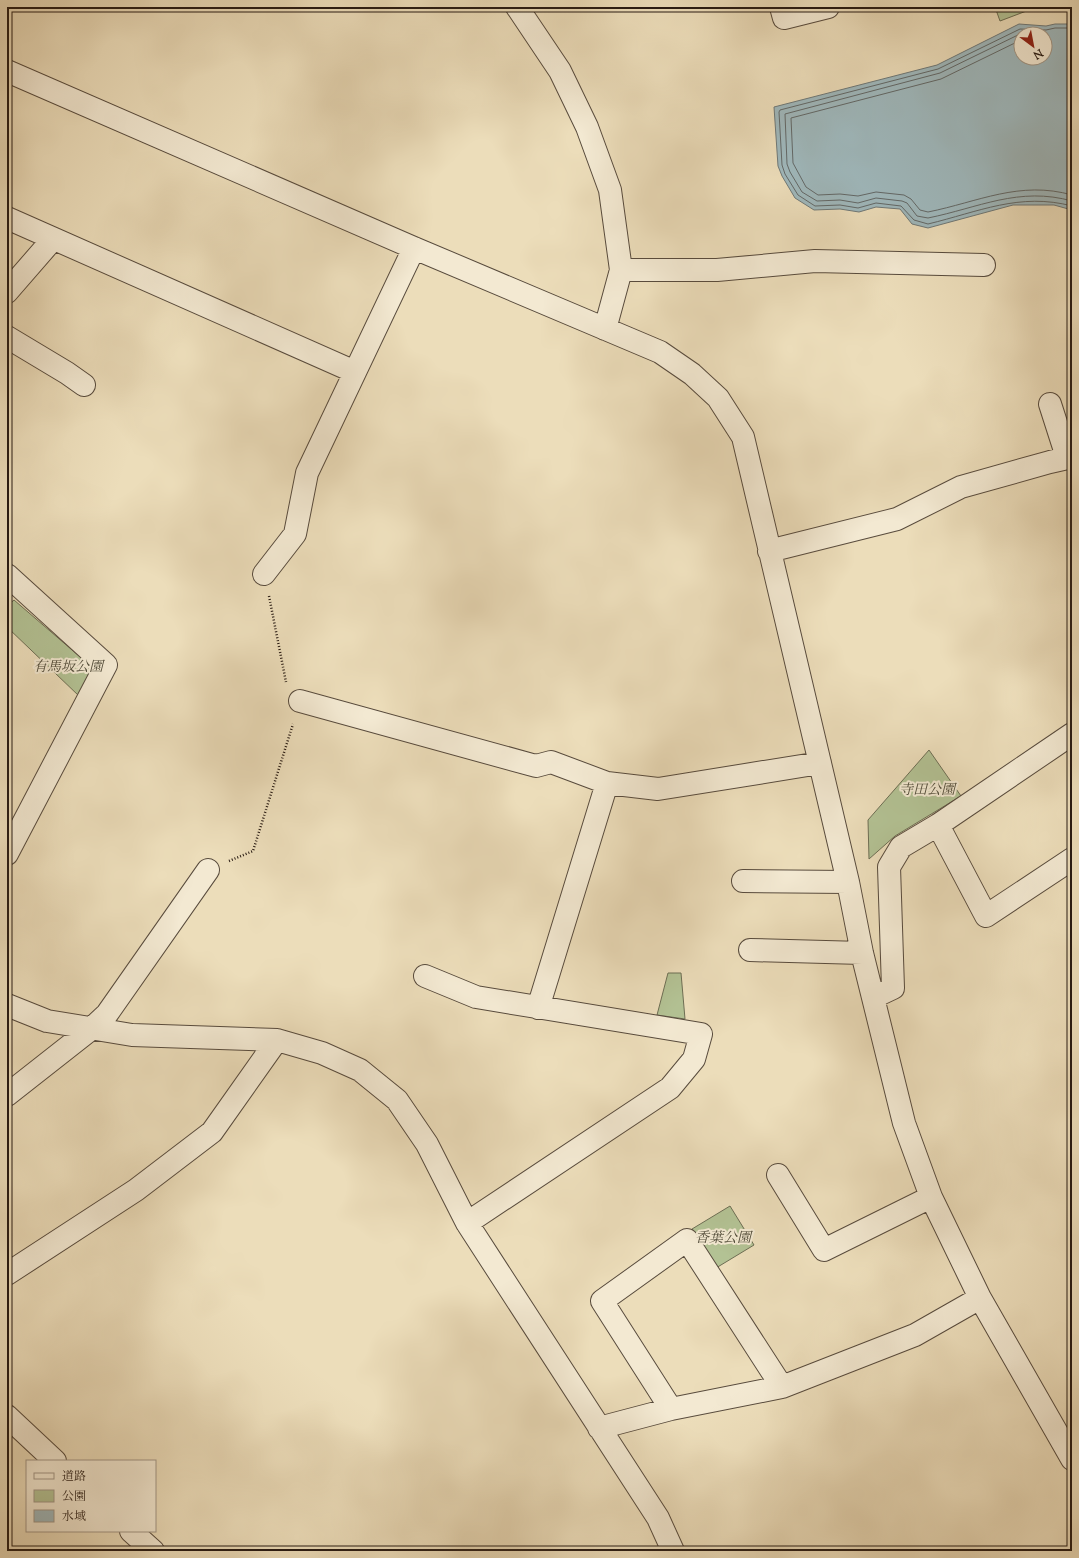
<svg xmlns="http://www.w3.org/2000/svg" width="1079" height="1558" font-family="'Sorts Mill Goudy','Noto Serif JP',serif">
<rect width="100%" height="100%" fill="#ecddba"/>
<filter id="stains"><feTurbulence type="fractalNoise" baseFrequency=".005" numOctaves="4"/><feColorMatrix values="0 0 0 0 .2 0 0 0 0 .09 0 0 0 0 .02 0 0 0 .5 -.17"/></filter>
<radialGradient id="worn" r=".72"><stop offset=".6" stop-color="#630" stop-opacity="0"/><stop offset="1" stop-color="#630" stop-opacity=".3"/></radialGradient>
<path fill="#b3c294" stroke="#6d6e54" d="M995,7H1037L1000,21Z
M14,600L86,662L91,672L79,696L7,627V606Z
M929,750L961,796L895,836L869,859L868,820Z
M668,973H681L685,1019L657,1015Z
M730,1206L754,1245L716,1268L692,1229Z"/>
<path fill="#9fb8bc" stroke="#6f7978" fill-rule="evenodd" d="M1019,24L1046,26L1055,24H1072V210L1054,205H1013L928,228L912,224L900,209L876,207L859,212L840,209L814,210L795,198L782,176L778,166L774,107L937,65ZM1021,34H1045V58H1021Z"/>
<g fill="none" stroke-linecap="round" stroke-linejoin="round">
<path stroke="#636968" stroke-width="1" d="M1072,28H1055L1046,30L1020,29L938,69L780,110L779,112L782,165L785,174L798,195L815,206L840,205L858,208L876,203L901,206L914,220L928,224C978,212 1020,192 1072,206
M1027,34H1020L940,73L785,114L787,164L790,172L802,192L817,201L840,200L858,203L876,198L902,201L907,203L917,216L928,218C978,208 1019,186 1072,201
M1021,40L941,79L791,118L793,163L806,187L818,195L840,194L858,196L876,192L904,195L911,199L920,210L928,212C978,202 1020,180 1072,195"/>
<g stroke="#584b3d" stroke-width="24">
<path id="minor" d="M517,7L560,71L587,127L610,190L621,270L605,329
M781,7L784,18L828,7
M7,71L414,248L660,352L692,374L718,398L743,437L848,882L862,953L904,1123L931,1197L980,1298L1072,1459
M7,218L355,372
M621,270H717L815,261L984,265
M7,292L53,239
M7,337L67,373L84,385
M1050,404L1067,457
M769,551L897,519L961,487L1050,462L1072,457
M264,574L295,534L307,473L414,248
M7,575L106,665L7,854
M300,701L536,766L551,762L607,783L658,789L820,763
M938,825L986,916L1072,859
M743,881L848,882
M750,950L862,953
M425,976L476,997L701,1034L694,1059L670,1088L467,1223
M874,997L893,988L889,867L901,847L938,825L1072,734
M7,1005L47,1021L132,1035L277,1040L322,1053L360,1070L397,1100L427,1144L467,1223L658,1518L673,1551
M538,1008L607,783
M7,1095L91,1029L107,1014L208,870
M778,1175L824,1250L931,1197
M7,1274L136,1190L212,1132L277,1040
M671,1409L602,1301L687,1240L782,1387
M7,1416L55,1461
M599,1428L671,1409L782,1387L915,1335L980,1298
M131,1531L153,1551"/>
</g>
<path stroke="#271a13" stroke-width="2.5" stroke-dasharray="1 2" stroke-linecap="butt" d="M269,596L286,682
M229,861L253,851L293,724"/>
<use href="#minor" stroke="#f3e9d2" stroke-width="22"/>
</g>
<g text-anchor="middle" stroke-width="4" stroke-linejoin="round" paint-order="stroke">
<g font-size="14" font-style="italic" fill="#514c3a" stroke="#f3e9d2">
<text x="68" y="671">有馬坂公園</text>
<text x="927" y="794">寺田公園</text>
<text x="723" y="1242">香葉公園</text>
</g>
</g>
<rect width="1079" height="1558" fill="none" stroke="#ecddba" stroke-width="24"/>
<rect x="8" y="8" width="1063" height="1542" fill="none" stroke="#271a13" stroke-width="2"/>
<rect x="12" y="12" width="1055" height="1534" fill="none" stroke="#271a13"/>
<rect x="26" y="1460" width="130" height="72" fill="#f3e9d2" stroke="#a19686"/>
<rect x="34" y="1473" width="20" height="6" fill="#f3e9d2" stroke="#a19686"/>
<text x="62" y="1480" font-size="12" fill="#271a13">道路</text>
<rect x="34" y="1490" width="20" height="12" fill="#b3c294" stroke="#a19686"/>
<text x="62" y="1500" font-size="12" fill="#271a13">公園</text>
<rect x="34" y="1510" width="20" height="12" fill="#9fb8bc" stroke="#a19686"/>
<text x="62" y="1520" font-size="12" fill="#271a13">水域</text>
<g transform="translate(1033 46) rotate(148)"><circle r="19" fill="#f3e9d2" stroke="#a19686"/>
<path d="M0-3L7 15L0 10L-7 15Z" fill="#8f2418"/>
<text y="-6" font-size="11" font-weight="bold" text-anchor="middle" fill="#271a13">N</text>
</g>
<rect width="100%" height="100%" filter="url(#stains)"/>
<rect width="100%" height="100%" fill="url(#worn)"/>
</svg>
